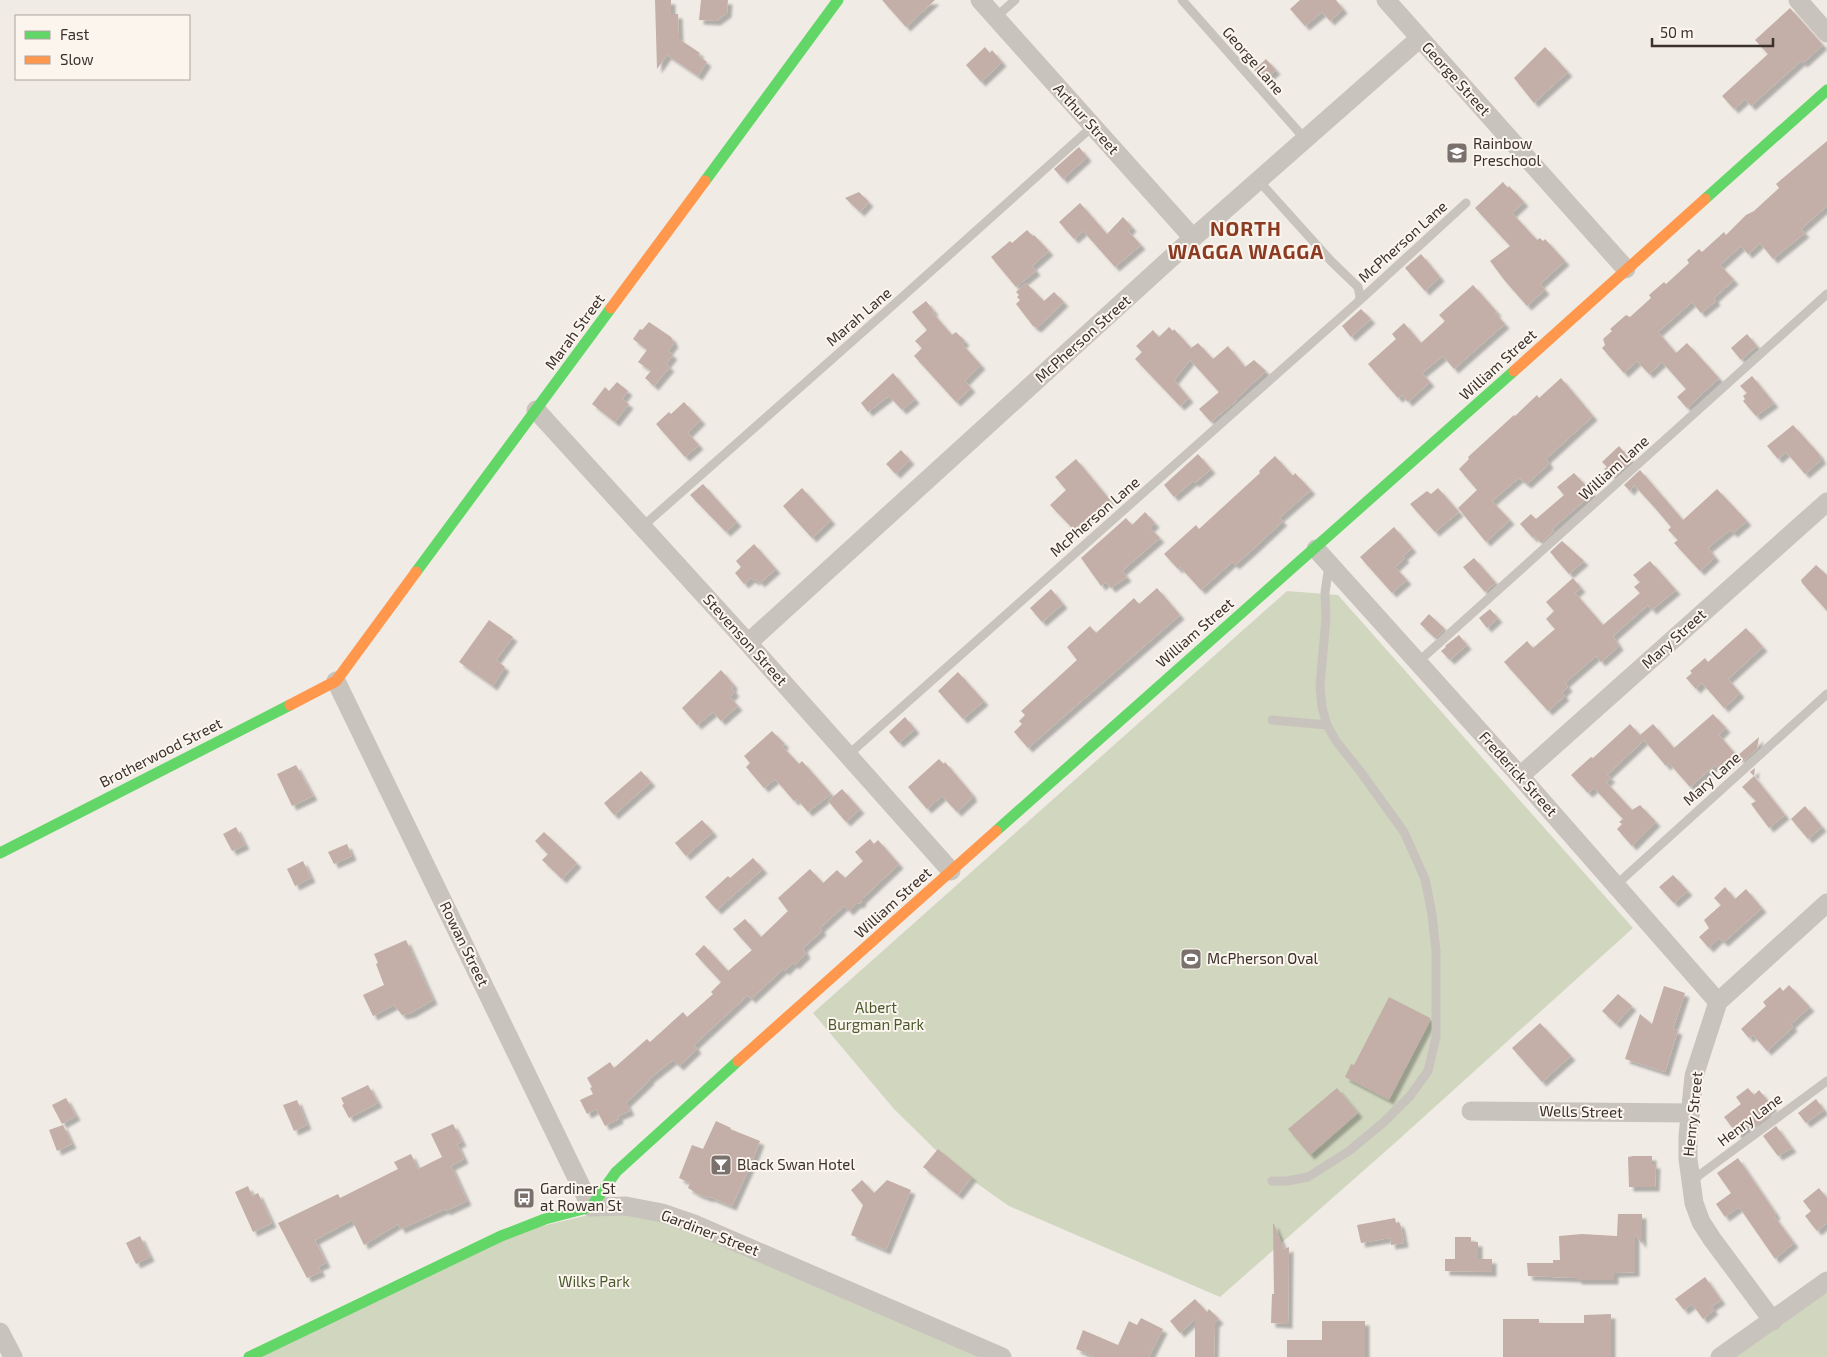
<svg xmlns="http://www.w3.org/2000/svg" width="1827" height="1357" font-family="'Exo 2',sans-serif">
<defs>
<filter id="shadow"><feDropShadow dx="4.5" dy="4.5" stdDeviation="1" flood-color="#0004"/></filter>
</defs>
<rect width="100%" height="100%" fill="#f0ebe5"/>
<path fill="#d1d6bf" d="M1287,591L1338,595L1633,928L1396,1142L1220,1297L1009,1206L952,1166L894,1109L813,1013Z
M626,1206L1002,1357H249L501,1236Z
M1827,1281V1357H1720Z"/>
<path fill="#c3afa7" filter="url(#shadow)" d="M655,0H671V14H678L679,39L700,53L698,55L707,62L698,76L667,55L657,69Z
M701,0H728L727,13L716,21L699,20Z
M882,0H935L906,27Z
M1300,0H1336L1343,9L1330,21L1322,12L1305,26L1290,9Z
M1790,8L1823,45L1803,63L1801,61L1780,80L1751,106L1745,99L1734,109L1722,96L1768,54L1755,40Z
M985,47L990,53L992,50L1002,62L981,82L966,65Z
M1545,47L1568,72L1534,103L1514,78Z
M1266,59L1276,70L1263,81L1254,70Z
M1827,141V206L1801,229L1805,233L1773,259L1760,243L1748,254L1741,246L1720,265L1734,280L1714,298L1716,301L1701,313L1692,302L1658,332L1676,353L1687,343L1719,378L1687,408L1677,397L1686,389L1662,362L1649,374L1637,361L1624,373L1602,348L1605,345L1603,339L1612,331L1610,329L1626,315L1630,317L1651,298L1649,295L1664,282L1666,284L1688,264L1689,263L1687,260L1699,249L1702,252L1724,232L1726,235L1746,215L1754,211L1779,188L1776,184Z
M1079,147L1087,157L1063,179L1054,169Z
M1503,182L1508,188L1509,186L1524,202L1512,213L1537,240L1540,238L1543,241L1545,239L1565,261L1540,284L1545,290L1527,306L1505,281L1490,261L1510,246L1475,208Z
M859,192L869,202L860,212L845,198Z
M1080,203L1107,234L1123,217L1132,227L1128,231L1141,245L1115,267L1083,231L1074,239L1059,222Z
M1027,230L1033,236L1034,235L1049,251L1032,266L1036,271L1016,287L991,257L1010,241L1012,243Z
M1421,254L1440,277L1425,291L1405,268Z
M1026,283L1044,301L1054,292L1064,302L1037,328L1033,326L1016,304L1020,300L1017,297L1019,295L1016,292Z
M1473,285L1497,312L1495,313L1505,324L1454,369L1443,356L1422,373L1430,382L1408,402L1402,395L1398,398L1368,364L1396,339L1392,334L1404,323L1421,343L1445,321L1439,315Z
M926,301L934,311L932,312L952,335L956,332L965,341L962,344L981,365L965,381L971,388L956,402L914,356L922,348L915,341L927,330L912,312Z
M1361,309L1371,319L1351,337L1342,326Z
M649,322L671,337L674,343L668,351L673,355L666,364L670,367L654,386L645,378L651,371L638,362L647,350L633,339L640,329L642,330Z
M1169,327L1173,331L1174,329L1191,348L1198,343L1213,359L1228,346L1245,367L1254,360L1266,371L1236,399L1237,400L1211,422L1199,409L1219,392L1190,360L1174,380L1189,398L1180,406L1135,359L1142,352L1136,346L1153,330L1159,337Z
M1747,334L1757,346L1741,360L1731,348Z
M893,373L915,399L902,410L889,396L868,412L861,403Z
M1752,376L1774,403L1756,416L1743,401L1745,399L1743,396L1747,393L1740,386Z
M1561,378L1593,416L1546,459L1549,464L1527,484L1519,478L1492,501L1510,520L1486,542L1458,508L1477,490L1459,469L1469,459L1468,457L1514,415L1515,416L1537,395L1539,398Z
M617,382L628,391L622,399L629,404L615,422L592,404L605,387L609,391Z
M684,402L701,420L688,433L699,445L685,457L656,424L669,412L671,414Z
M1793,425L1820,455L1819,456L1822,459L1805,474L1786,452L1778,459L1767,446Z
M1619,446L1632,461L1614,477L1604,469L1607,467L1602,462Z
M901,450L910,460L896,474L886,464Z
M1198,454L1211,469L1195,483L1193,481L1174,497L1164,485Z
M1275,456L1293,476L1295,473L1311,490L1279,518L1283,521L1251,551L1235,565L1232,562L1201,590L1180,567L1178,569L1164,554L1196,525L1199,529L1260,473L1259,471Z
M1076,459L1110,500L1075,531L1050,505L1066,490L1055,477Z
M1640,470L1683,520L1717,489L1747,521L1733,533L1730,530L1708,548L1715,557L1700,571L1674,543L1678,540L1668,530L1671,527L1655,508L1634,485L1630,491L1624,485Z
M1574,473L1593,493L1552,529L1554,531L1541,543L1535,536L1533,538L1520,524L1531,514L1536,519L1564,495L1557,487Z
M703,484L737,522L726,532L690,495Z
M802,488L831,520L812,538L783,506Z
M1438,488L1459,512L1435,532L1410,504L1427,491L1431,494Z
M1145,512L1155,523L1150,528L1160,538L1122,571L1127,577L1111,588L1106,582L1101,586L1081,558L1126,518L1132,525Z
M1394,527L1412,548L1403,556L1405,558L1395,567L1407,580L1392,593L1360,557Z
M1562,541L1584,561L1569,574L1550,552Z
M754,544L776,569L760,583L757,579L755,581L751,578L744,584L735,573L741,567L736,561Z
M1474,558L1496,583L1485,592L1463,567Z
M1650,561L1676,590L1652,610L1648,605L1613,636L1619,646L1601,662L1596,656L1565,683L1568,687L1562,693L1565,696L1548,711L1504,662L1527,641L1533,648L1555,629L1546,619L1554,611L1546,602L1573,578L1581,588L1575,593L1603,625L1640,593L1634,587L1640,582L1633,575Z
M1816,565L1827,575V611L1802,583L1801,580Z
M1157,588L1180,615L1028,748L1014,732L1022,724L1019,721L1025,715L1021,711L1077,660L1067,647L1090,626L1096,633L1134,598L1139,604Z
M1051,589L1063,604L1042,622L1030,608Z
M1490,609L1498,618L1487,628L1479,618Z
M1429,614L1445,629L1435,638L1420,624Z
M489,620L513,637L496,660L505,667L493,686L459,662Z
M1746,628L1763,647L1728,679L1740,693L1724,708L1702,683L1696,689L1686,678L1692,673L1690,671L1705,658L1708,662Z
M1459,635L1467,645L1450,660L1441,651L1446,647L1445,646Z
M721,670L733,684L732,689L735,692L730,697L738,706L721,721L713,712L697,725L682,708Z
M958,672L984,701L963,719L938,691Z
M1713,714L1726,728L1719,735L1737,756L1759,737L1757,749L1742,762L1738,756L1720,771L1715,765L1690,787L1669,763L1666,766L1644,740L1607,775L1611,778L1606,782L1632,810L1640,805L1656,822L1632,846L1617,829L1622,824L1619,822L1623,819L1594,788L1588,793L1571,775L1591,757L1593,758L1630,724L1640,735L1653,724L1674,748Z
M905,717L915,729L899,743L889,732Z
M772,731L785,744L782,746L799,764L802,761L831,794L808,812L797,799L794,801L775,779L764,788L746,767L750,763L744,756Z
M939,759L944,764L945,762L972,794L971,795L973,797L957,812L942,796L927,809L908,787Z
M296,765L313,796L292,806L277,774Z
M1755,768L1754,776L1785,815L1769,828L1751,804L1756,801L1742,787L1754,776L1750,772Z
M641,771L651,782L614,815L604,803Z
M842,789L860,809L846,822L828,801Z
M1805,806L1822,827L1808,839L1791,819Z
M702,820L713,832L686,856L675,843Z
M236,827L245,845L232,851L223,834Z
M544,832L577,863L562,879L542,860L548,854L535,841Z
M870,839L874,844L878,840L899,864L862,899L861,903L856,904L849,911L844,906L820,928L822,931L803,948L806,954L795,965L793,963L785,971L783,969L751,999L748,995L694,1045L697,1049L679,1066L673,1060L649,1079L650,1080L626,1103L630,1111L618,1116L619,1119L605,1126L596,1109L587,1114L580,1100L593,1094L590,1088L592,1087L587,1078L610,1062L614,1068L647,1039L650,1042L683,1012L687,1017L713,994L711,992L721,982L695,954L704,945L728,971L752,950L733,929L745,919L761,937L788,911L778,898L810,869L823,883L837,870L845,878L863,861L855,852Z
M347,844L352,856L334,864L328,852Z
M753,858L763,869L717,910L705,897L728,876L730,878Z
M303,861L311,878L295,886L287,869Z
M1673,875L1688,891L1674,903L1659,887Z
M1725,887L1735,899L1746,889L1762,908L1724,942L1719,938L1709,948L1699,937L1709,928L1704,920L1721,905L1714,898Z
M406,940L433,1000L411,1013L402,1015L394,1005L373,1016L363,995L384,985L376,964L378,963L374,954Z
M1789,985L1810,1007L1791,1024L1793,1027L1767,1051L1753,1035L1749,1038L1741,1029L1766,1006L1763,1002L1780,987L1783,991Z
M1664,986L1685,993L1673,1029L1678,1030L1665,1072L1625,1059L1640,1014L1652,1024Z
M1618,994L1632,1006L1616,1024L1602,1011Z
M1389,997L1430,1018V1021L1389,1100L1345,1077L1351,1064L1354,1065Z
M1540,1023L1571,1056L1542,1082L1512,1048Z
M368,1085L378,1103L349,1118L342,1105L344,1104L341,1098Z
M1337,1088L1358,1113L1310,1155L1288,1129Z
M1748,1088L1754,1095L1759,1090L1773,1107L1766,1112L1769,1116L1756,1126L1753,1122L1738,1135L1724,1117L1741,1104L1736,1097Z
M66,1098L76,1116L62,1124L52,1105Z
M1816,1099L1824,1110L1806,1123L1798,1113Z
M297,1100L307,1125L294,1131L283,1105Z
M716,1121L731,1128L730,1129L760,1141L752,1162L732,1206L710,1197L709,1198L698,1194L688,1188L690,1183L679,1178L692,1145L703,1149Z
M453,1124L462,1142L457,1144L464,1159L451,1166L467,1201L446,1211L445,1209L401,1229L398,1224L364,1245L352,1220L315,1240L326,1263L318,1267L321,1272L307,1278L278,1223L338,1194L340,1198L398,1169L394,1162L411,1154L418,1169L442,1157L431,1134Z
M63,1125L72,1144L57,1151L49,1130Z
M1776,1126L1792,1148L1778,1156L1763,1136Z
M938,1149L972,1177L958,1195L923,1167Z
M1633,1156H1652V1164H1656L1655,1187H1629L1628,1157Z
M1738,1158L1776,1214L1774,1216L1794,1243L1775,1259L1739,1207L1725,1217L1716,1204L1731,1193L1717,1173Z
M862,1180L874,1193L887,1180L911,1190L886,1250L851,1235L863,1205L851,1190Z
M248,1186L252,1196L258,1193L272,1223L253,1232L235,1192Z
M1819,1188L1827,1198V1223L1817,1231L1805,1216L1811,1211L1803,1201Z
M1618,1214H1642V1244L1635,1234V1272L1614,1273V1280H1577V1278L1528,1276L1527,1263H1553V1260H1560L1559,1236L1582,1234L1617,1236Z
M1395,1218L1396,1223L1399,1222L1401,1227L1404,1243L1391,1245L1390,1238L1361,1243L1357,1225Z
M1273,1224H1274L1284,1249L1289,1247L1288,1324L1271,1323L1272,1294H1274Z
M140,1236L150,1257L136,1264L126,1243Z
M1455,1237H1471V1242H1478V1259H1492V1272L1445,1271V1259H1459H1455Z
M1705,1277L1721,1300L1711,1307L1714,1310L1703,1319L1692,1304L1684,1310L1675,1299Z
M1195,1299L1207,1312L1209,1309L1219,1319L1215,1323L1214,1357H1195V1319L1180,1333L1170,1321Z
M1611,1314V1357H1503V1319H1539V1323H1584V1315Z
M1141,1318L1163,1329L1149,1357H1095L1076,1349L1083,1330L1118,1345L1129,1321L1137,1325Z
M1322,1321H1365V1357H1287V1340H1322Z"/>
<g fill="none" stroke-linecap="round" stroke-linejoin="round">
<path stroke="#c9c3be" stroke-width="9" d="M1182,0L1305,139
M995,18L1015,0
M1359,301L1466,203
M642,527L900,299L1093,126
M1418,662L1827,294
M1272,720L1327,725
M848,755L1359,301L1360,296L1358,287L1331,261L1258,180
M1616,885L1827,694
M1272,1181H1287L1308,1177L1349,1151L1384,1122L1410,1096L1428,1071L1436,1037V951L1432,914L1425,879L1404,832L1360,771L1336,741L1327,725L1322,707L1320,686L1326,618L1325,593L1329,565
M1690,1182L1827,1081"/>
<path stroke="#c9c3be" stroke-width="19" d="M980,0L1193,238
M1386,0L1626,269
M1798,0L1827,33
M536,410L748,643L951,871
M1316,549L1520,776L1718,1002
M748,643L1193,238L1420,38
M336,681L591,1207L626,1206L662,1213L694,1224L1002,1357
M1520,776L1827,502
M1471,1111L1690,1113
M1773,1321L1712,1239L1701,1222L1694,1203L1688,1159V1136L1694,1076L1718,1002L1827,903
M0,1332L13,1357
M1720,1357L1827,1281"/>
<path stroke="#63d668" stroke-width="11" d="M705,181L838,0
M1705,199L1827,90
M416,572L611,308
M996,831C1168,677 1342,525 1514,371
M0,853L290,705
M249,1357L501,1236L545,1219L591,1207L616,1172L738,1061"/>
<path stroke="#ff974d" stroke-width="11" d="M611,308L705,181
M1514,371L1705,199
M290,705L336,681L416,572
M738,1061L996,831"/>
</g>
<defs>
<g id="school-square" transform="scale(1.125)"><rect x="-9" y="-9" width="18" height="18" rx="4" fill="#7a716c" stroke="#fbf5ee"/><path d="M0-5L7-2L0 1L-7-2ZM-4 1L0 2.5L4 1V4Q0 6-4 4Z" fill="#fff"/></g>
<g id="stadium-square" transform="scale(1.125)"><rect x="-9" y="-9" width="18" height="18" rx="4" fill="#7a716c" stroke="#fbf5ee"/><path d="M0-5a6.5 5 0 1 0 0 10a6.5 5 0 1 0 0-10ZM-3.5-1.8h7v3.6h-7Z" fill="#fff"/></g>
<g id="bar-square" transform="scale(1.125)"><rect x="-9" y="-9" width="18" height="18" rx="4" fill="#7a716c" stroke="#fbf5ee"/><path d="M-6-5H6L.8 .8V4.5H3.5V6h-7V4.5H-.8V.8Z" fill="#fff"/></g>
<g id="bus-square" transform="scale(1.125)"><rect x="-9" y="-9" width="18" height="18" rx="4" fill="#7a716c" stroke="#fbf5ee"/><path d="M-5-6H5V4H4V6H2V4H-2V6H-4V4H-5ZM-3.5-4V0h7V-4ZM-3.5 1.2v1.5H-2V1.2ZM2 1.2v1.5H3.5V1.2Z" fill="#fff"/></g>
</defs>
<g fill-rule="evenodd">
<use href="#school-square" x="1457" y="153"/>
<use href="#stadium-square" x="1191" y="959"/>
<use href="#bar-square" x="721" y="1165"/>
<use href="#bus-square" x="524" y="1198"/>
</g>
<g text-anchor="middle" stroke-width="4" stroke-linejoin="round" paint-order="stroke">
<g font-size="15" fill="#3b302b" stroke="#fbf5ee">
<text transform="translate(1253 61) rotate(49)" y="5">George Lane</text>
<text transform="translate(1456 79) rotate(48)" y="5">George Street</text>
<text transform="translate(1086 119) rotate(48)" y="5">Arthur Street</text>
<text transform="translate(1403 242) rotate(-42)" y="5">McPherson Lane</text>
<text transform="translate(859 317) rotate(-41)" y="5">Marah Lane</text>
<text transform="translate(575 332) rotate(-54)" y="5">Marah Street</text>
<text transform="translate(1083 339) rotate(-42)" y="5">McPherson Street</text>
<text transform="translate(1498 365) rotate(-42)" y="5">William Street</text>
<text transform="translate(1614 468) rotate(-42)" y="5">William Lane</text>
<text transform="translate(1095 517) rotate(-41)" y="5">McPherson Lane</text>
<text transform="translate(1195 633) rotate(-41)" y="5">William Street</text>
<text transform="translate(1674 639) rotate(-42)" y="5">Mary Street</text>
<text transform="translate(745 640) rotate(48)" y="5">Stevenson Street</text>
<text transform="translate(161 753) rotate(-27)" y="5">Brotherwood Street</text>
<text transform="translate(1518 774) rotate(48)" y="5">Frederick Street</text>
<text transform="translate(1712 779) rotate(-42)" y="5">Mary Lane</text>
<text transform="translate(893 903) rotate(-42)" y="5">William Street</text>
<text transform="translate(464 944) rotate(64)" y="5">Rowan Street</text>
<text transform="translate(1581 1112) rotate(1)" y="5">Wells Street</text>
<text transform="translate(1693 1114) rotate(-84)" y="5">Henry Street</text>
<text transform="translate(1750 1120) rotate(-37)" y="5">Henry Lane</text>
<text transform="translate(710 1233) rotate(21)" y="5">Gardiner Street</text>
</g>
<g font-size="15" fill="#3b302b" stroke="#fbf5ee" text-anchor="start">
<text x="1473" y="149">Rainbow<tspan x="1473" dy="17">Preschool</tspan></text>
<text x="1207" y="964">McPherson Oval</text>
<text x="737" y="1170">Black Swan Hotel</text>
<text x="540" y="1194">Gardiner St<tspan x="540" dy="17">at Rowan St</tspan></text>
</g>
<g font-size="15" fill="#4a5a2e" stroke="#fbf5ee">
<text x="876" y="1013">Albert<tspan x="876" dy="17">Burgman Park</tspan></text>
<text x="594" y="1287">Wilks Park</text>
</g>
<g font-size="20" font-weight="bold" letter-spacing="1" fill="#8c3b22" stroke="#fbf5ee">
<text x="1246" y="236">NORTH<tspan x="1246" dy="23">WAGGA WAGGA</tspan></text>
</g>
</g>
<rect x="15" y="15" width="175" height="65" fill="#fbf5ee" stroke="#aea6a0"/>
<rect x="25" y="31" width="25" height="8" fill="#63d668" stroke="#aea6a0"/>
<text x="60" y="40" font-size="15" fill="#3b302b">Fast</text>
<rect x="25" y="56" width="25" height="8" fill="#ff974d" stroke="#aea6a0"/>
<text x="60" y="65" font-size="15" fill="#3b302b">Slow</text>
<path d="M1652 38v8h121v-8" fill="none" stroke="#3b302b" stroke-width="2.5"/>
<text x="1660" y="38" font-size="15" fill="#3b302b" stroke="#fbf5ee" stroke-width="4" paint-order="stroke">50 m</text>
</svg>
